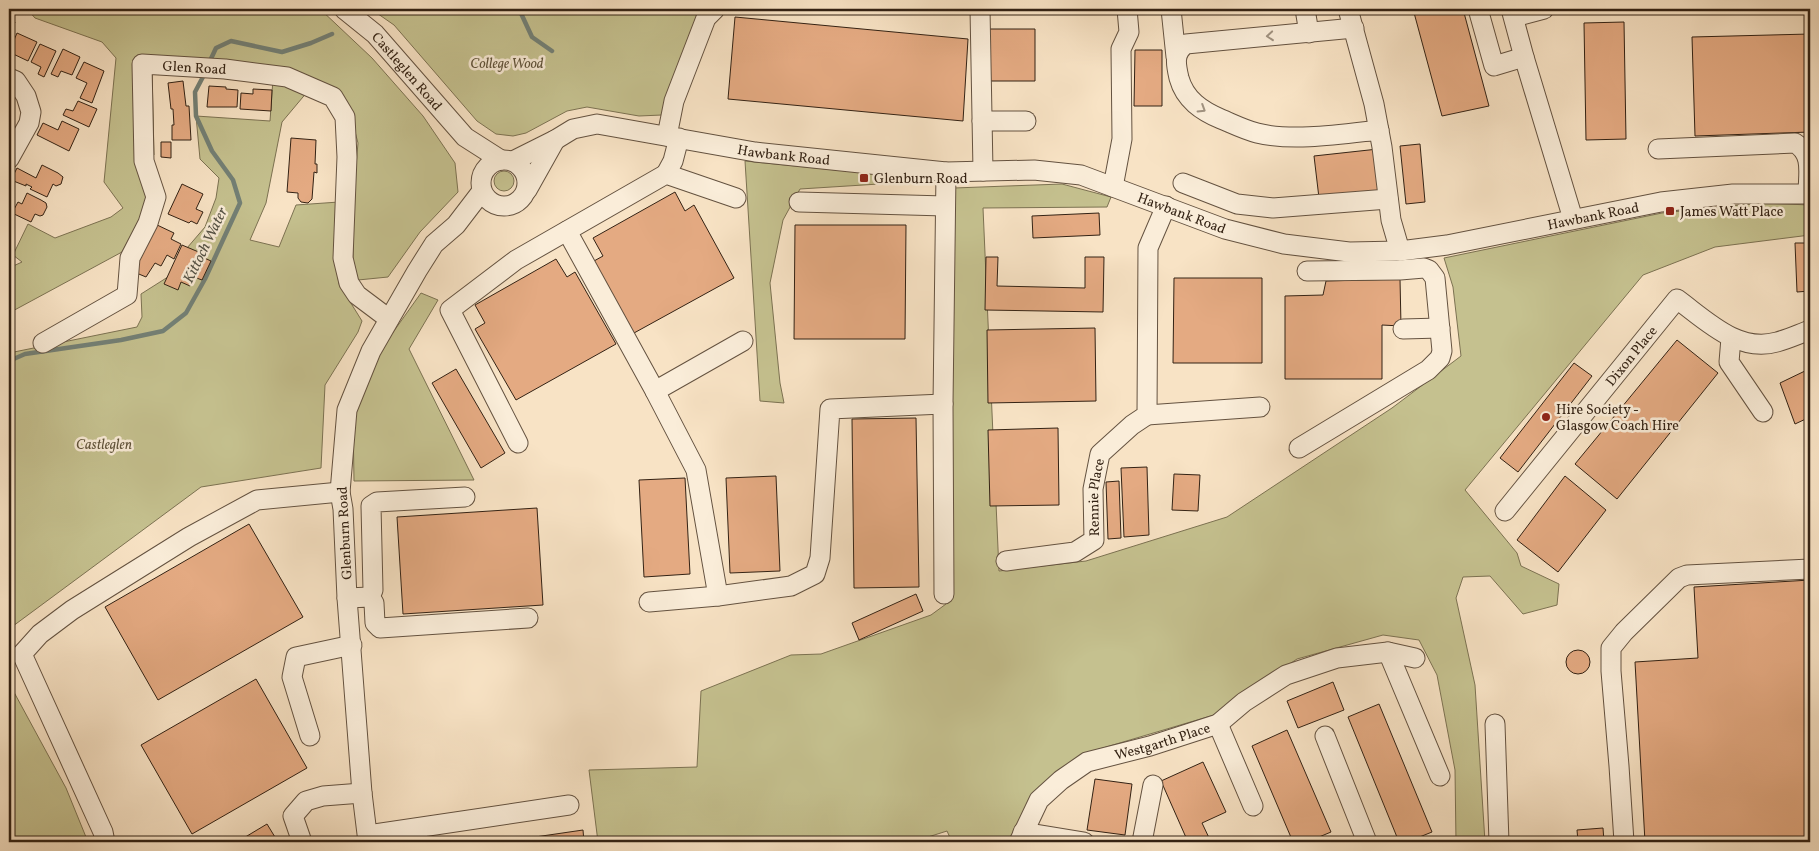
<svg xmlns="http://www.w3.org/2000/svg" width="1819" height="851" font-family="Vollkorn,serif">
<rect width="100%" height="100%" fill="#f8e3c5"/>
<filter id="stains"><feTurbulence type="fractalNoise" baseFrequency=".004" numOctaves="4"/><feColorMatrix values="0 0 0 0 .2 0 0 0 0 .09 0 0 0 0 .02 0 0 0 .5 -.17"/></filter>
<radialGradient id="worn" r=".72"><stop offset=".6" stop-color="#630" stop-opacity="0"/><stop offset="1" stop-color="#630" stop-opacity=".3"/></radialGradient>
<path fill="#c5c18f" stroke="#7c7252" d="M27,9H320L372,58L423,116L455,163L458,192L420,232L388,277L358,280L353,260V200L358,143L350,113L286,70L152,71L154,155L136,156L148,204L122,252L9,313V268L22,262L13,255L28,224L55,238L111,217L123,208L104,182L116,58L102,42L35,18Z
M371,9H707L662,115L639,116L587,107L567,111L526,133L513,136L496,134L477,121L394,25Z
M273,79L308,91L282,122L266,203L250,240L279,247L296,205L339,202L337,271L339,284L362,321L358,332L325,385L321,468L201,487L9,629V343L14,352L137,327L142,317L141,294L171,275L187,248L205,227L216,198L219,178L200,159L196,116L270,121Z
M745,161L887,175L879,184L800,189L783,220L770,283L780,383L784,403L760,401Z
M494 181a10 10 0 1 1 20 0a10 10 0 1 1-20 0Z
M1062,184L1111,197L1107,207L983,208L999,571L1086,561L1227,517L1392,408L1461,356L1453,287L1444,258L1662,213L1760,203L1810,205V235L1715,247L1643,275L1465,490L1517,553L1521,566L1559,584L1557,605L1523,614L1490,576L1463,577L1456,598L1475,685L1485,842H1456L1455,770L1437,675L1419,640L1383,635L1297,659L1214,715L1086,753L1013,842H952L947,831L928,837L930,842H598L589,770L697,767L701,691L791,655L821,654L931,615L946,604L945,206L954,188Z
M421,293L438,300L409,349L474,480L354,481L353,416L374,359Z
M9,683L66,788L88,842H9Z"/>
<g fill="none" stroke-linecap="round" stroke-linejoin="round">
<path stroke="#738076" stroke-width="4.5" d="M519,9L532,37L552,51
M209,63L216,48L231,41L282,52L311,43L332,34
M9,361L25,354L121,340L163,331L186,313L205,279L240,203L233,180L212,151L196,116L195,92L205,73"/>
</g>
<path fill="#e4aa82" stroke="#332214" d="M1413,9H1463L1489,106L1442,116Z
M9,17L15,22L9,39Z
M735,17L968,39L963,121L728,99Z
M1624,22L1626,139L1586,140L1584,23Z
M988,29H1035V81H990Z
M17,33L37,42L28,61L9,52Z
M1810,34V132L1695,136L1692,37Z
M40,44L56,51L44,77L38,74L41,67L31,62Z
M63,49L80,57L72,75L61,71L58,77L51,74Z
M1135,50H1162V106H1134Z
M84,62L104,71L92,103L80,98L87,83L76,78Z
M183,81L186,106H189L191,140H172V125H174L173,109H171L168,83Z
M209,86L226,87V89L238,90L237,107H207Z
M253,89L272,90L271,111L240,109L241,93L253,94Z
M78,101L97,109L89,127L63,115L66,109L73,111Z
M62,121L79,129L69,151L37,135L43,123L58,130Z
M291,138L316,140L315,164H317V173L314,172L312,199L308,203L301,202L298,198V193L287,192Z
M161,142H171V158L161,157Z
M1420,144L1425,202L1406,204L1400,146Z
M1378,149L1382,191L1319,198L1314,156Z
M42,165L58,173L63,177L61,184L56,186L53,184L47,197L30,189L32,187L26,184V186L11,180L17,168L36,178Z
M182,184L203,194L196,209L203,212L197,224L191,221L189,223L168,214Z
M675,192L685,211L694,205L734,278L634,333L594,261L603,256L593,238Z
M27,193L41,200L46,203L47,207L43,215L40,216L35,214L31,222L12,213L18,202L22,204Z
M1099,213L1100,235L1033,238L1032,216Z
M155,224L174,233L171,239L181,244L174,259L167,255L161,266L155,263L146,277L134,272Z
M795,225H906L905,339H794Z
M1795,243H1810V291L1797,292Z
M182,245L201,253L200,256L211,261L202,280L194,277L190,286L181,282L178,290L164,284Z
M986,257H998L997,286L1085,288V257H1104L1103,312L985,310Z
M556,259L567,277L575,272L616,344L516,400L475,329L485,323L475,305Z
M1174,278H1262V363H1173Z
M1400,279L1401,326L1382,325V379H1285V296L1323,295L1326,281Z
M1095,328L1096,401L988,403L987,330Z
M1677,340L1718,373L1617,499L1575,464Z
M1574,363L1592,376L1518,472L1500,458Z
M456,369L505,453L481,468L432,383Z
M1807,370L1810,381V417L1795,424L1780,383Z
M916,418L919,587L854,588L852,419Z
M1058,428L1059,505L990,506L988,430Z
M1147,467L1149,535L1124,537L1121,468Z
M1174,474L1200,475L1198,511L1172,510Z
M776,476L780,571L730,573L726,478Z
M1565,476L1606,510L1558,572L1517,540Z
M685,478L690,574L644,577L639,480Z
M1119,481L1121,538L1108,539L1106,482Z
M537,508L543,605L403,614L397,517Z
M249,524L303,617L158,700L105,607Z
M1810,580V842H1645L1635,662L1698,658L1694,587Z
M916,594L923,611L859,640L852,623Z
M1566 662a12 12 0 1 1 24 0a12 12 0 1 1-24 0Z
M256,679L307,768L192,834L141,745Z
M1333,682L1344,710L1298,728L1287,701Z
M1379,704L1432,832L1407,842H1399L1348,717Z
M1287,730L1331,832L1307,842H1293L1252,746Z
M1203,762L1226,812L1202,823L1211,842H1188L1161,781Z
M1095,779L1132,784L1125,835L1087,830Z
M267,824L278,842H237Z
M1603,828L1604,842H1578L1577,830Z
M583,830L584,842H501Z"/>
<g fill="none" stroke-linecap="round" stroke-linejoin="round">
<g stroke="#645240" stroke-width="21">
<g id="minor">
<path id="s1" d="M344,9L375,34L465,137L501,160"/>
<path d="M980,9L983,171"/>
<path d="M1171,9L1176,57"/>
<path d="M1305,9L1309,33"/>
<path d="M1348,9L1374,104L1382,147L1391,220L1400,251"/>
<path d="M1478,9L1494,66L1524,57"/>
<path d="M1511,9L1524,57L1573,219"/>
<path d="M1514,17L1544,9"/>
<path d="M1354,28L1186,44C1173,53 1176,65 1179,78C1185,100 1202,111 1221,119C1233,124 1245,130 1257,133C1292,142 1343,134 1379,130"/>
<path d="M9,78L16,81L26,96L31,112L29,123L9,159"/>
<path d="M982,121H1026"/>
<path d="M667,136L674,101L706,18L715,9"/>
<path d="M1658,149L1795,143C1814,154 1808,174 1808,194"/>
<circle cx="504" cy="183" r="23"/>
<path id="s2" d="M513,161L555,140L573,129L597,124L755,152L946,172L1034,170L1081,175L1225,229L1284,244L1349,252L1400,251L1447,245L1661,202L1733,194H1810"/>
<path d="M666,174L673,161L679,138"/>
<path d="M1183,183L1237,204L1273,208L1388,199"/>
<path d="M1113,187L1122,139L1121,49L1129,32L1127,9"/>
<path d="M527,190L555,140"/>
<path d="M799,202L945,206"/>
<path d="M567,231L655,391L696,470L718,596"/>
<path d="M1403,329L1440,328"/>
<path d="M1731,338L1729,362L1763,412"/>
<path id="s3" d="M43,343L127,295L130,258L148,223L156,197L144,161L142,64L225,69L287,77L333,97L345,117L347,157L343,258L349,283L357,295L389,319"/>
<path d="M655,391L743,341"/>
<path d="M1147,415L1260,407"/>
<path d="M518,443L450,310L516,260L666,174L736,198"/>
<path d="M1299,448L1428,370L1440,358L1442,351L1435,278L1429,270L1424,268L1400,270L1307,271"/>
<path id="s4" d="M1505,511L1677,299C1707,321 1738,353 1777,342C1788,339 1799,334 1810,330"/>
<path id="s5" d="M1006,561L1075,552L1094,540L1093,489L1100,454L1132,425L1147,415L1148,248L1166,206"/>
<path d="M944,594L943,404L946,172"/>
<path d="M370,597L373,590L371,506L377,502L465,497"/>
<path d="M347,598L370,597L374,603L375,623L380,628L528,618"/>
<path d="M649,602L718,596L791,586L815,574L820,558L830,409L943,404"/>
<path d="M1388,652L1440,776"/>
<path d="M1218,724L1253,806"/>
<path d="M1495,724L1499,842"/>
<path d="M310,736L292,677L296,657L352,645"/>
<path d="M1325,736L1367,842"/>
<path d="M1023,832L1084,842"/>
<path d="M368,835L569,805"/>
<path d="M105,842L103,832L22,654L40,634L72,610L189,537L257,500L340,492"/>
<path d="M302,842L293,816L306,801L323,796L362,793"/>
<path d="M368,842L362,793L347,598L343,509L340,492L347,410L371,351L417,271L434,244L456,225L482,191"/>
<path id="s6" d="M1019,842L1039,800L1061,780L1087,762L1150,746L1218,724L1244,702L1286,675L1337,658L1388,652L1415,658"/>
<path d="M1142,842L1153,785"/>
<path d="M1624,842L1619,766L1611,671V648L1624,632L1679,578L1687,575L1810,569"/>
</g>
</g>
<use href="#minor" stroke="#faedd9" stroke-width="19"/>
</g>
<defs><path id="oneway-chevron" d="M-2-3.5L2.5 0L-2 3.5" fill="none" stroke-width="1.6" stroke-linecap="round" stroke-linejoin="round" transform="scale(1.25)"/></defs>
<g stroke="#a09280">
<use href="#oneway-chevron" transform="translate(1270 36) rotate(175)"/>
<use href="#oneway-chevron" transform="translate(1202 109) rotate(32)"/>
</g>
<g fill="#8f2418" stroke="#faedd9" stroke-width="2">
<rect x="859" y="173" width="10" height="10" rx="2.5"/>
<rect x="1665" y="206" width="10" height="10" rx="2.5"/>
<circle cx="1546" cy="417" r="5"/>
</g>
<g text-anchor="middle" stroke-width="5" stroke-linejoin="round" paint-order="stroke">
<g font-size="14" font-style="italic" fill="#5f5239" stroke="#faedd9">
<text x="507" y="68">College Wood</text>
<text x="104" y="449">Castleglen</text>
</g>
<g font-size="14" fill="#332214" stroke="#faedd9">
<text dy="5" stroke="none"><textPath href="#s3" startOffset="388">Glen Road</textPath></text>
<text dy="5" stroke="none"><textPath href="#s1" startOffset="89">Castleglen Road</textPath></text>
<text dy="5" stroke="none"><textPath href="#s2" startOffset="282">Hawbank Road</textPath></text>
<text dy="5" stroke="none"><textPath href="#s2" startOffset="688">Hawbank Road</textPath></text>
<text dy="5" stroke="none"><textPath href="#s2" startOffset="1108">Hawbank Road</textPath></text>
<text dy="5" stroke="none"><textPath href="#s4" startOffset="200">Dixon Place</textPath></text>
<text dy="5" stroke="none"><textPath href="#s5" startOffset="135">Rennie Place</textPath></text>
<text transform="translate(344 533) rotate(-93)" y="5">Glenburn Road</text>
<text dy="5" stroke="none"><textPath href="#s6" startOffset="186">Westgarth Place</textPath></text>
</g>
<g font-size="14" fill="#332214" stroke="#faedd9" text-anchor="start">
<text x="874" y="183">Glenburn Road</text>
<text x="1680" y="216">James Watt Place</text>
<text x="1556" y="414">Hire Society -<tspan x="1556" dy="16">Glasgow Coach Hire</tspan></text>
</g>
<g font-size="15" font-style="italic" fill="#535145" stroke="#faedd9">
<text transform="translate(205 245) rotate(-64)" y="5">Kittoch Water</text>
</g>
</g>
<rect width="1819" height="851" fill="none" stroke="#f8e3c5" stroke-width="30"/>
<rect x="10" y="10" width="1799" height="831" fill="none" stroke="#332214" stroke-width="2.5"/>
<rect x="15" y="15" width="1789" height="821" fill="none" stroke="#332214"/>
<rect width="100%" height="100%" filter="url(#stains)"/>
<rect width="100%" height="100%" fill="url(#worn)"/>
</svg>
